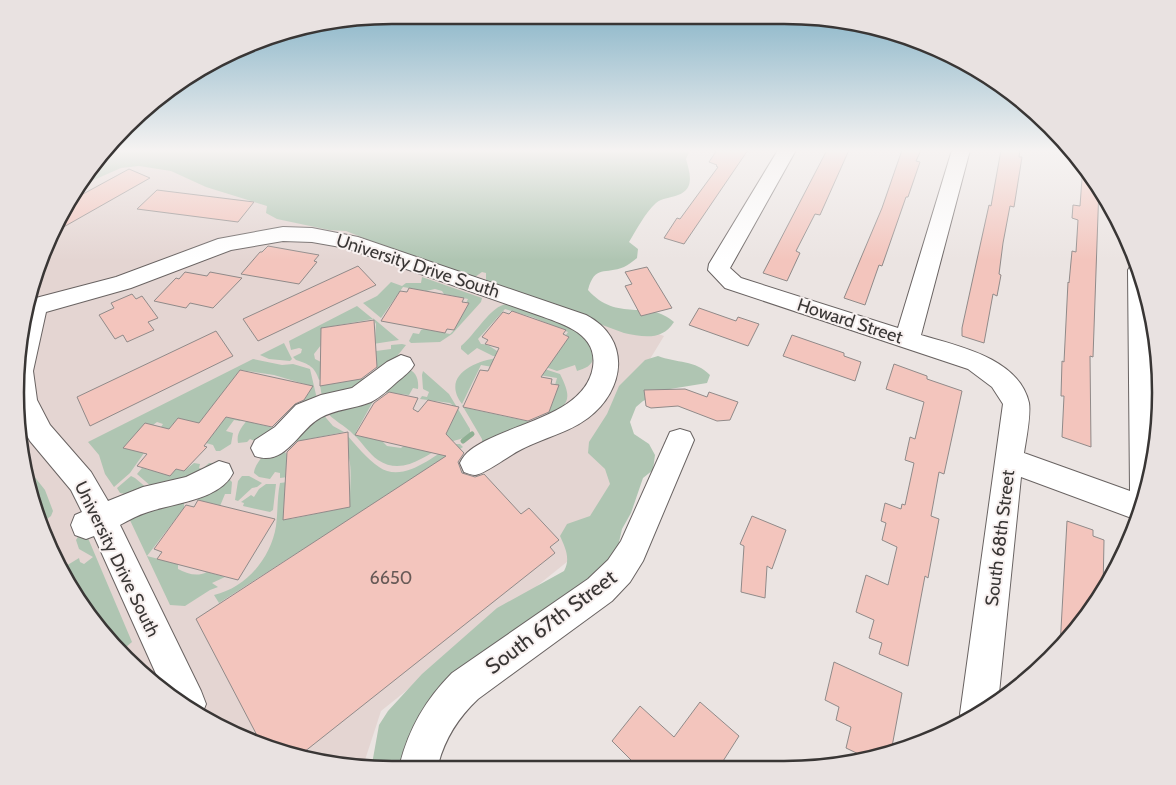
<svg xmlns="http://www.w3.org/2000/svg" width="1176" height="785" font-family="Cabin,sans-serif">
<rect width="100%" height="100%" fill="#ebe4e2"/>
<path fill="#e4d5d2" d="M125,150L303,207L664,336L613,420L630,451L583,549L381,711L364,763H319L225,731L126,660L65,581L22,466L16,368L44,248L89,171Z"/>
<path fill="#afc5b2" d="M107,150H690L686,159C690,173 695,189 678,195C671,198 662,198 656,203C645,213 637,229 629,242L638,249L637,258C633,261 628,265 624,267C605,275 595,264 588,290C617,323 649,299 674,322C662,341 643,337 624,333L486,282V273L482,272L475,277L461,275L380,249L361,237L346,231L329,230L277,219L266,213L267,206L206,187L171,171L139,166L121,168L80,186L93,162Z
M422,277L482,298L481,302L452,334L440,342L411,343L409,341L413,333L419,334L421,330L424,329L450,334L454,330L468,304L466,303L468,299L444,294L442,291L435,289L426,291L403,287L381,318L363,303L377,296L391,282L402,286L406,283H421Z
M507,304C531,312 592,326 593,356C594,365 585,369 577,371L575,365L557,371L543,366L550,363L569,337L566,335L568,332L532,317L505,309L478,339L481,344C490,344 496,351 504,356H493L477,348L468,355L461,349V346C475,335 491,305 507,304Z
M357,306L373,319L322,328L321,345L314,354L315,359L321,362V379L319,380C315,367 309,364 296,360L293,357L301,353L302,349L299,348L291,350L289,341Z
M373,318L399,340L373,344V341L375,340L376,324Z
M284,343L292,359L290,361L269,359L260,355Z
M402,344L406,345L378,380L322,397L320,385L371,377L377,370L376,353L374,348L376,347V351L391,349V345Z
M658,356C676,363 696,360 710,375L707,383L670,389L643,401L636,407L630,422L634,434L649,444L655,455L653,470L643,478L631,513L622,529L617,551L606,569L408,748L400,764H372L379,725L388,711L422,674L497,608L564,571C571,559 565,547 560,536L567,524L590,516L610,484L605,469L588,453L589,442L607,414L619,386L645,360Z
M498,358L516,371L481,365L462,404C441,376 474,361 498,358Z
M253,359L282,365L293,364L310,369L317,399L315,404L297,416L285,431L263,445L253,443L255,441L250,439L247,442L238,443C236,433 242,427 248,419L255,421L254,423L278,429L284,427L310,391L308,390L311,386L274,375L240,370L212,407L219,409L215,415L237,419L238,417L243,418L240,421L234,420L226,431L233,433L231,444L220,451H216L213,445L206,443L212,435L205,432L209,426L178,418L169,429L161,427L163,424L157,422L153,425L145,423L124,448L144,453L130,473L114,487L105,474L99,455L88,442Z
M526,363L560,374C573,400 569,404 546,419L558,386L555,385L557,378L533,374Z
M406,368C416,371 419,379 418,389L413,388L409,395L381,392L376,396L356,432L382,441L387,446L401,448L454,406L450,403L420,399L422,396L427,397L429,392L423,389L422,375L423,371L449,394L470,429V434C463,440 455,439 446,444C424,457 402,476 378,460C369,454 362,442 354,435C345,425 333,421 325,410Z
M462,405L471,407V409L536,423L482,443V439Z
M321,412L333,426L344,432L294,442L283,451L287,454L286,471L288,477L280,478V473L275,472L270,479L259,477L254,473C255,453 304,424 321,412Z
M346,434C356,445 367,459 379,467C403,484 433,456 454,444H460L463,447L219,603L214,595C246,588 271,558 276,526C278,512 277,497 280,483L288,482V488L285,489L284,512L291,516V519L343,508L346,500L350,499C350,485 352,471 349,458C347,450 350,442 346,434Z
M22,461L45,490L53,511L51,516L43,522L22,466Z
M194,463L200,464L199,468L202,469L209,463H216L211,469L153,488L137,474L142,468L170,475L176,469L184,471Z
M131,476L135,478L148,489L130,495L120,493L117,488Z
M242,476H249L262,483L257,487L252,488L238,501L235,500L238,481Z
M225,479H229L232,482L231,494H225L220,506L195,499L184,503V508L147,556L178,564V569C188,574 197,577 207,572L225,577L212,583L218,587L210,590L185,606L170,605L128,516Z
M266,484H276L273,510L270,512L243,506L244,503L241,502L251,495L254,497L259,489Z
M85,531L132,642L120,652L65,581L61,569L79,558L80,562L84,564L93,557L79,549L76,540L79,535Z"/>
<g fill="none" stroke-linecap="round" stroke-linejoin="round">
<path stroke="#8eaf93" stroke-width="5" d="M463,441L472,434"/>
</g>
<path fill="#f3c5bd" stroke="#908a89" d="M717,150H748L684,244L664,238L677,218L680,219L718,167L716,166L717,165L709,162Z
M827,150H849L820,215L815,214L796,251L800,253L787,281L763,273Z
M902,150H921L916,161L920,162L908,197H906L882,266L879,265L865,305L844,298L882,208Z
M1001,150H1020L1019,157H1022L1014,207L1010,206L1003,243L999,274L1001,275L997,296L993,294L984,343L962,336V328L989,205L991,206Z
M1083,165L1099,186L1093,357L1090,356L1091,447L1062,437L1064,396H1061L1062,361L1064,362L1068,282L1069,283L1072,251L1076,252L1078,220L1072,218L1073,205L1080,206Z
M129,169L150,178L53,233L72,200Z
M157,190L254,202L238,222L137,209Z
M268,246L296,251L319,255L314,261L317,262L299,284L241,274L260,252H262Z
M358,266L376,285L258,341L243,319Z
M647,267L672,308L641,316L625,286L632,284L625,272Z
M185,272L207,276L210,272L242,278L213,308L190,303L186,308L154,301L176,278L179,279Z
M409,288L464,298L462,302L469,303L454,330L447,329L445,333L381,321L400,291L407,292Z
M132,294L136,299L142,296L158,318L148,322L154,330L127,342L123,335L115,339L99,315L114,308L111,303Z
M699,308L736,321L738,317L759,324L748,346L689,325Z
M512,311L566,330L563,334L569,337L541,377L552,379L551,384L559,385L549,412L528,421L463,407L480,370L488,371L499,348L485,344L488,340L482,337L503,312L509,314Z
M374,320L377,367L361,379L320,386L321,328Z
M216,331L233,356L90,426L77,397Z
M792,335L844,353V356L861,362L855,381L783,356Z
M894,364L927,376V379L962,391L944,474L939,472L931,516L939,519L928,578L925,576L908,666L879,654L882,643L869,638L874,620L856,612L866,575L888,585L897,547L882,540L886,523L881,521L885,503L901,509L902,504L905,505L914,463L905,460L910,437L915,439L924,402L886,389Z
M240,370L313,386L304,400L295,404L272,427L226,417L204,446L207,447L184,471L176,469L170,476L137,466L147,454L123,448L145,423L169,429L178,418L199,423Z
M685,389L707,397L709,392L738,402L730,420L717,421L678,406L651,408L646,406L644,390Z
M389,392L418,398L413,409L418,412L428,400L459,407L446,434L464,453L458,462L462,473L475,477L484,474L521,514L529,508L559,540L550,547L555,553L299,756L261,743L196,619L446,456L355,435L374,403Z
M348,432L350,507L283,520L287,452L298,441Z
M198,500L275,519L238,580L157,559L162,552L154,549L186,505L194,507Z
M752,516L786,530L772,569L767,566L765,598L741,592L744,546L740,544Z
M1067,521L1093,530V536L1104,540L1103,591L1098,602L1060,647Z
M834,662L902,693L891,752L869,759L846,748L851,727L836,720L839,707L825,700Z
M700,702L739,736L718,769L639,768L612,741L640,706L674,737Z"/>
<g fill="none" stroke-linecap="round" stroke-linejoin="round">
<g stroke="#696362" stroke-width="2">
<path id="minor" d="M778,150H796L730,268L741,278L898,328L952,150H970L921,335C958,346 1019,358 1029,403C1031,415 1026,440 1024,453L1130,491L1128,270L1131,265L1137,263L1152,313L1157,432L1154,466L1137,520L1021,477L998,703L963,722L960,714L1003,404L992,387L968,369L725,288L708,270L709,264Z
M283,227L312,228L358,237L586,315C632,339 625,390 588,418C568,433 543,438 522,449C511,454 485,474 475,475C472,475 467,473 464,472L460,463C465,452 474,447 485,441C520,422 586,412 593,367C598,333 562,324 538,315L346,248L312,242L283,241L231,250L131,288L46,312L33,371L37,400L50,425L91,472L108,501L143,487L186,477L219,461L229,464L233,473C220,500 174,503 148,512C138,515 129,520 120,525L201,691L206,704L202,714L161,685L94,536L86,539L75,535L71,525L75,515L82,512L71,490L30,441L19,421L16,368L32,299L116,277L218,239Z
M401,355L410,358L414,365C410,372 404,376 398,381C389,389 381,397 371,402C354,409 335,409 320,418C298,430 286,467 255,456L251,448L255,440L275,427L296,405L321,395L352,388L387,362Z
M680,429L690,432L694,440L643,561L630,582L612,601L478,699C458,718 445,738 438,765L400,764C409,728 426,699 452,673L588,579L608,560L621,541L670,432Z"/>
</g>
<use href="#minor" fill="#fff" fill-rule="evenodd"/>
</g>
<linearGradient id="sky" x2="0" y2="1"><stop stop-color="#84b2c6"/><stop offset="0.58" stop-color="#f6f3f2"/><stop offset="1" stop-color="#f6f3f2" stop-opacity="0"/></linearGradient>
<rect width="1176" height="260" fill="url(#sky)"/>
<g text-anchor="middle" stroke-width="4" stroke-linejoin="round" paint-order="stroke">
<g font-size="18" fill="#393635" stroke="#f8f1f0">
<text transform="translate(418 266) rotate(18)" y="6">University Drive South</text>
<text transform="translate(850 321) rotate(18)" y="6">Howard Street</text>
<text transform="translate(1000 538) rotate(-83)" y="6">South 68th Street</text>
<text transform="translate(117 559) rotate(64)" y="6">University Drive South</text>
</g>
<g font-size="18" fill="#685a57">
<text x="391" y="584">6650</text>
</g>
<g font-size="21" fill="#393635" stroke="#f8f1f0">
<text transform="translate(551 622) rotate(-37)" y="7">South 67th Street</text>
</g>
</g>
<path d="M0 0H1176V785H0ZM392 24H784A368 368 0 0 1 1152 392V393A368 368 0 0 1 784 761H392A368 368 0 0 1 24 393V392A368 368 0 0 1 392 24Z" fill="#e9e2e1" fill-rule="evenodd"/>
<path fill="none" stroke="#393635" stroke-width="2.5" d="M392 24H784A368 368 0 0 1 1152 392V393A368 368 0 0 1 784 761H392A368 368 0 0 1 24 393V392A368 368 0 0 1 392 24Z"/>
</svg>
